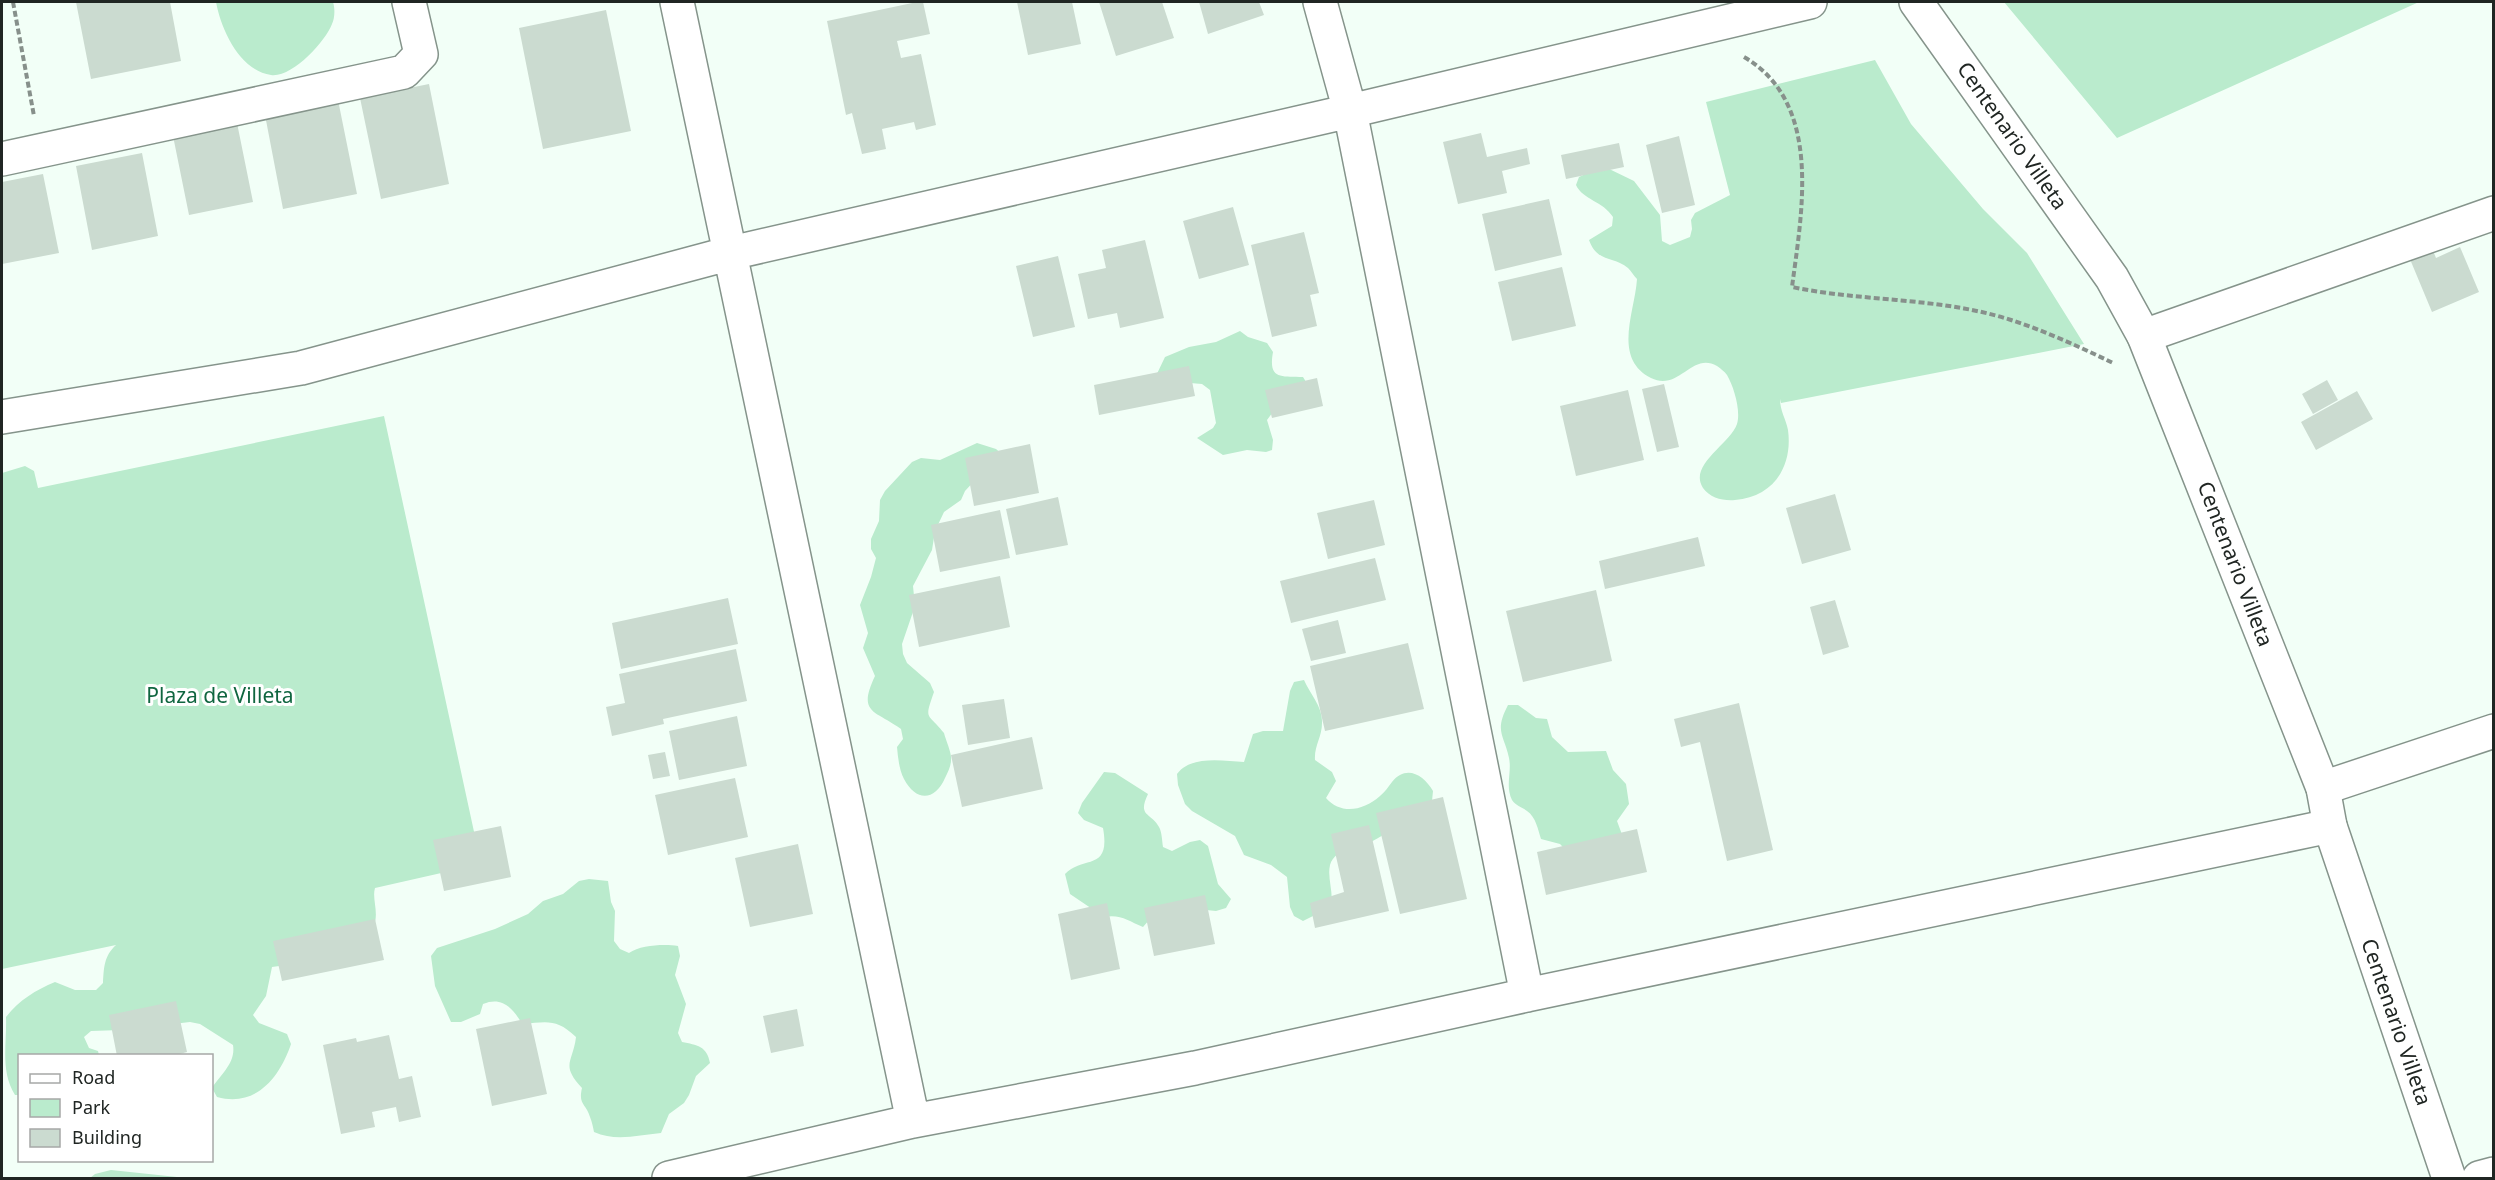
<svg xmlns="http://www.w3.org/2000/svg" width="2495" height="1180" font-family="'Noto Sans',sans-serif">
<rect width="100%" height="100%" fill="#f2fff7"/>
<path fill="#baebcd" d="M216,2H333C335,8 335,18 332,24C325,42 292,78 271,75C239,70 221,29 216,2Z
M2004,2H2419L2117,138Z
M1875,60L1911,124L1983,209L2027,253L2084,344L1781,403L1780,399C1780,411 1786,419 1788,430C1793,467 1773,497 1735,500C1723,501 1710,498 1703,488C1688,465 1730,444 1737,424C1741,411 1734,387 1727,375C1724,371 1721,369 1717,366C1692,351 1679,392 1651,378C1612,358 1635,312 1637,279C1634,276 1631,271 1628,268C1614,256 1597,263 1589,240L1612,226L1613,217C1603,201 1583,200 1576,185L1579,177L1603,166L1634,181L1660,215L1662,241L1670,245L1690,237L1692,229L1691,220L1695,213L1730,195L1706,102Z
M1240,331L1248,337L1267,343L1273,352C1268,380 1281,376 1303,377L1311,390L1273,412L1267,420L1273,440L1272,450L1266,452L1247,450L1223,455L1197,438L1213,428L1216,423L1210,390L1202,384L1154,380L1165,357L1189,347L1216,342Z
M384,416L481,864L375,888C372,898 378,910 375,922L301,963L272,967L266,996L253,1015L259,1023L287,1034L291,1044C280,1077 256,1108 217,1097L212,1088C221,1074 236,1063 233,1045L200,1024L190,1022L121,1030L91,1031L84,1037L89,1048L98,1051L99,1055L20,1056L19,1095H15C0,1071 7,1044 6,1017C19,1000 36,990 55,982L75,990H96L103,983C104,967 104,956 116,945L2,969V473L25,466L34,471L38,488Z
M977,443L996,449L1003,455L977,478L965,491L961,500L944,512L935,531L932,550L913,586L915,606L902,644L903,654L907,663L930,683L934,692C924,721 927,712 944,733C946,741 952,753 951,760C951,766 948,772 945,778C935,801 916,802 904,779C899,769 898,758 897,747L903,739L901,729C875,710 857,714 875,676L863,648L868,633L860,605L871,577L876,558L871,549V539L879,521L880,500L885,491L912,462L921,458L940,460Z
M1304,680C1310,694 1323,707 1322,723C1322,737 1314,746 1315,760L1332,772L1336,781L1326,798C1341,815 1363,811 1380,796C1385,792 1388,787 1392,782C1406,764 1424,775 1433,791L1432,801C1412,815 1391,832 1369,843C1355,850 1336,847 1330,865C1327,878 1334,893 1331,907L1303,921L1294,916L1290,907L1287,877L1271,865L1244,855L1235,836L1192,811L1185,804L1178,785L1177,774C1191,755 1223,761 1244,762L1253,734L1263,731H1283L1290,691L1294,682Z
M1508,705H1518L1536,718L1547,719L1552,737L1568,752L1606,751L1613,770L1626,784L1629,804L1617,821L1624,840L1574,858L1560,844L1541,839C1538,830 1536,817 1527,811C1522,807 1516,806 1512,800C1505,786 1512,772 1509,758C1504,734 1494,732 1508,705Z
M1104,772L1115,773L1148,794C1137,817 1151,812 1159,827C1162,832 1162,841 1163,847L1172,851L1190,842L1200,840L1208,846L1218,884L1231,899L1226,908L1216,911L1196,909L1156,912L1143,927C1128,921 1121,914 1104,917L1070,894L1065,874C1083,855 1111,872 1103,828L1084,820L1078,813L1082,803Z
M589,879L608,881L611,902L615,911L614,941L620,949L629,953C641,945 664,944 678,946L680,956L675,975L686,1004L678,1033L682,1042C697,1045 707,1046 710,1063L696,1076L689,1095L684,1103L669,1114L661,1133C638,1135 616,1142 594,1132C593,1127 592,1122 590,1117C586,1103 578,1105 582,1088C560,1064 573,1063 576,1037C556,1018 547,1022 522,1024C513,1008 502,996 483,1004L480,1014L461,1022H451L435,986L431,956L437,948L495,929L528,914L543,901L563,894L579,881Z
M111,1170L177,1177L183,1178H90L95,1174Z"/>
<path fill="#cbdbd0" d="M76,2H170L181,61L91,79Z
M917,2H923L930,34L897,41L901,58L921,54L936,125L916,130L914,122L882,129L886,149L862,154L852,113L846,115L827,21Z
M1017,2H1072L1081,44L1028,55Z
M1099,2H1162L1174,38L1116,56Z
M1199,2H1259L1264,15L1208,34Z
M606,10L631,131L543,149L519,28Z
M429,84L449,184L381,199L360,98Z
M338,100L357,194L283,209L265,115Z
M236,118L253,202L189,215L172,131Z
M1481,133L1487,157L1527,148L1530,164L1502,171L1507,193L1458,204L1443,142Z
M1679,136L1695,205L1662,213L1646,145Z
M1619,143L1624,167L1566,179L1561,155Z
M142,153L158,236L92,250L76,166Z
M43,174L59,253L2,264V182Z
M1549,199L1562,255L1495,271L1482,214Z
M1233,207L1249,265L1199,279L1183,221Z
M1304,232L1319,293L1310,295L1317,326L1272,337L1251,245Z
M1145,240L1164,318L1120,328L1117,313L1088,319L1078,274L1106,268L1102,250Z
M2430,243L2436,258L2460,247L2479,292L2432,312L2407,252Z
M1058,256L1075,327L1033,337L1016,266Z
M1562,267L1576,326L1512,341L1498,282Z
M1189,366L1195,396L1099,415L1094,385Z
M1317,378L1323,406L1272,418L1265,390Z
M2327,380L2338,400L2313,414L2302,394Z
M1664,384L1679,447L1657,452L1642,389Z
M1628,390L1644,460L1576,476L1560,406Z
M2357,391L2373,419L2316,450L2301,422Z
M1030,444L1039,493L974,506L965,458Z
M1835,494L1851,550L1802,564L1786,508Z
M1058,497L1068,545L1016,555L1006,509Z
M1374,500L1385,545L1328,559L1317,513Z
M1000,510L1010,558L940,572L931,525Z
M1698,537L1705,566L1605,589L1599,561Z
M1375,558L1386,600L1291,623L1280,581Z
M1000,576L1010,627L919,647L909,595Z
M1596,590L1612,661L1523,682L1506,611Z
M728,598L738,644L621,669L612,623Z
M1835,600L1849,647L1823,655L1810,607Z
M1338,620L1346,653L1311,661L1302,629Z
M1408,643L1424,709L1325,731L1310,666Z
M736,649L747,701L663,719L664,724L612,736L606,707L625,703L619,674Z
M1004,699L1010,738L968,745L962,705Z
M1739,703L1773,850L1727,861L1700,742L1681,747L1674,719Z
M737,716L747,766L679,780L669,731Z
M1032,737L1043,789L962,807L951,755Z
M665,752L670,776L653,779L648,755Z
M735,778L748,837L668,855L655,795Z
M1443,797L1467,899L1400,914L1376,813Z
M1369,825L1389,911L1315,928L1310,903L1344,892L1331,834Z
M501,826L511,877L444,891L433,840Z
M1637,829L1647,872L1546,895L1537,852Z
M798,844L813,914L750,927L735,858Z
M1205,895L1215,944L1154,956L1144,908Z
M1107,903L1120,969L1071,980L1058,914Z
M375,919L384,960L282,981L273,941Z
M176,1001L187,1052L172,1056H117L109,1015Z
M797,1009L804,1046L771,1053L763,1016Z
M530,1018L547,1094L492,1106L476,1029Z
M389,1035L399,1079L412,1076L421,1117L399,1122L396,1107L372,1112L375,1127L341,1134L323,1045L356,1038L357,1042Z"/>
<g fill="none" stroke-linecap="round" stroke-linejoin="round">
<g stroke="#85948b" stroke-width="36">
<path id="minor" d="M677,2L913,1121
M1320,2L1350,111L1527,995
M2,159L404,72L421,54L409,2
M2144,336L2494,213
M2,417L301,368L731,253L1350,111L1810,2
M2323,788L2494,731
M669,1178L913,1121L1195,1068L1527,995L2330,826
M2479,1178L2494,1174"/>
</g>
<g stroke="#85948b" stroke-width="36">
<path id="secondary" d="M1916,2L2112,278L2144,336L2323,788L2330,826L2449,1178"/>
</g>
<path stroke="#87908b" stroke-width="4" stroke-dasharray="6 3" stroke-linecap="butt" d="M13,2L34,116
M1744,57C1823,103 1802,211 1792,287C1864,302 1940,297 2011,320C2045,331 2080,347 2113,363"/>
<use href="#minor" stroke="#fff" stroke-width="33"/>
<use href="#secondary" stroke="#fff" stroke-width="33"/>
</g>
<g text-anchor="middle" stroke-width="6" stroke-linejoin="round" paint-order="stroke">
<g font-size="21" fill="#202623" stroke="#fff">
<text transform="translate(2012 136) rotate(55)" y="7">Centenario Villeta</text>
<text transform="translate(2235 564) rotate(69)" y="7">Centenario Villeta</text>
<text transform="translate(2396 1022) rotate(71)" y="7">Centenario Villeta</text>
</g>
<g font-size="21" fill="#106640" stroke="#fff">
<text x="220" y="703">Plaza de Villeta</text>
</g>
</g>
<rect width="2495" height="1180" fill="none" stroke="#202623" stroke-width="6"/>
<rect x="18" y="1054" width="195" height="108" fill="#ffffff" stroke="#a6a8a7" stroke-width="1.5"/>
<rect x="30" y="1074" width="30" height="9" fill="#ffffff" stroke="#a6a8a7" stroke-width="1.5"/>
<text x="72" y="1084" font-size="18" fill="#202623">Road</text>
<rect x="30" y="1099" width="30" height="18" fill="#baebcd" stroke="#a6a8a7" stroke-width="1.5"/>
<text x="72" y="1114" font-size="18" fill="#202623">Park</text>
<rect x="30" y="1129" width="30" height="18" fill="#cbdbd0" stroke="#a6a8a7" stroke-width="1.5"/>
<text x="72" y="1144" font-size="18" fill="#202623">Building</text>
</svg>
